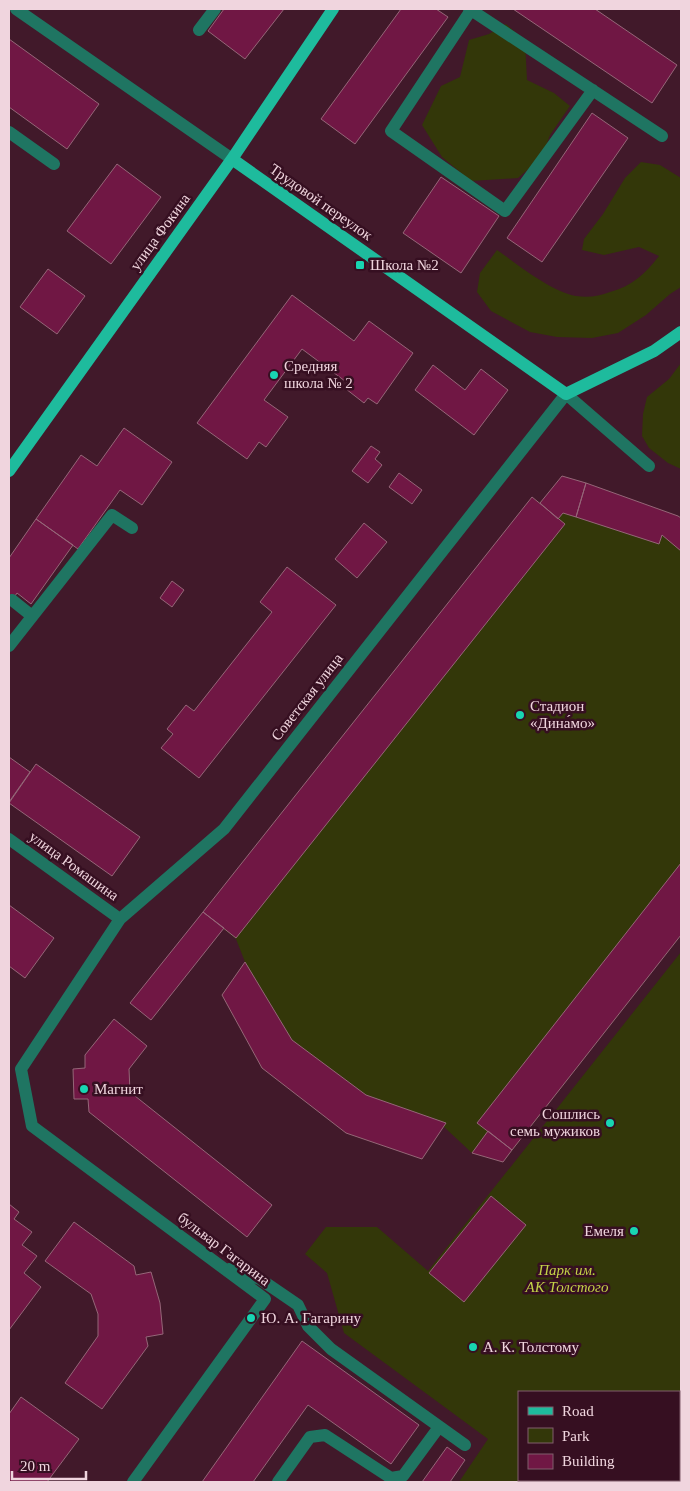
<svg xmlns="http://www.w3.org/2000/svg" width="690" height="1491" font-family="Georgia,serif">
<rect width="100%" height="100%" fill="#41192a"/>
<path fill="#333709" fill-rule="evenodd" d="M506,24L525,41L527,80L554,93L570,106L550,135L542,157L518,178L471,181L442,157L422,125L441,86L460,77L469,40L489,34Z
M641,162L660,165L681,178V287L670,294L646,315L618,333L592,338L557,337L530,332L491,311L477,292L480,273L497,250C517,264 552,292 576,296C589,298 599,296 610,292C632,286 645,274 659,256L639,247L604,255L582,250L584,239L603,214L625,178Z
M681,363V469L668,463L649,448L642,436L643,414L647,397L669,379Z
M562,476L678,516L681,518V935L503,1162L472,1153L443,1126L422,1159L346,1133L262,1068L222,995L245,962L236,939L203,912L532,497L540,503Z
M681,952V1482H459L488,1439L344,1333L327,1273L305,1254L326,1227H377L428,1271ZM519,1392H679V1480H519Z"/>
<path fill="#701744" stroke="#956678" d="M224,9H284L245,59L208,31Z
M401,9H436L448,17L355,144L321,119Z
M513,9H595L677,65L652,103Z
M9,39L99,104L67,149L9,107Z
M592,113L628,138L542,262L507,238Z
M117,164L161,197L111,264L67,231Z
M441,177L499,216L461,273L403,233Z
M48,269L85,296L57,334L20,307Z
M292,295L354,341L369,321L413,353L377,404L368,398L364,403L346,389L349,384L302,349L264,400L288,417L266,447L259,442L247,459L197,423Z
M433,365L465,390L481,369L508,390L474,435L415,390Z
M124,428L172,462L142,505L120,490L78,549L36,519L81,455L97,466Z
M371,446L380,452L375,459L382,465L368,483L352,471Z
M399,473L422,490L412,504L389,487Z
M562,476L586,483L576,517L563,513L558,519L540,503Z
M586,483L678,516L681,518V551L662,535L659,544L576,517Z
M532,497L565,524L236,938L203,912Z
M36,519L73,545L31,604L17,593L9,605V558Z
M364,523L387,542L357,578L335,559Z
M287,567L336,605L199,778L161,748L173,734L167,729L186,705L194,711L272,612L260,602Z
M172,581L184,590L172,607L160,598Z
M9,757L30,772L9,802Z
M36,764L140,837L112,876L9,803Z
M681,863V935L512,1150L477,1123Z
M9,905L54,938L25,978L9,966Z
M203,912L224,928L151,1020L130,1003Z
M245,962L292,1040L366,1095L446,1123L422,1159L346,1133L262,1068L222,995Z
M114,1019L147,1046L129,1069L130,1092L272,1205L247,1237L89,1112L88,1099H74L73,1069L85,1068V1055Z
M488,1131L512,1150L503,1162L472,1153Z
M491,1196L526,1225L464,1302L429,1273Z
M9,1204L19,1212L14,1219L32,1232L22,1245L37,1256L24,1273L41,1287L9,1330Z
M74,1222L134,1266L136,1275L151,1272L160,1303L163,1334L146,1337L148,1346L102,1409L65,1383L98,1336V1314L91,1294L45,1261Z
M302,1341L419,1425L391,1464L308,1405L253,1482H202Z
M21,1397L79,1439L47,1482H9V1414Z
M447,1447L465,1460L450,1482H422Z"/>
<g fill="none" stroke-linecap="round" stroke-linejoin="round">
<path stroke="#1f7562" stroke-width="12" d="M16,9L232,159
M469,9L471,10L391,131L505,211L593,90
M471,10L662,136
M199,30L215,9
M9,132L54,164
M12,600L32,616
M9,646L112,515L132,528
M9,839L120,919
M229,1269L260,1279L298,1305L308,1326L331,1349L465,1445
M679,1452L681,1454
M133,1482L265,1299L32,1126L21,1069L120,919L224,829L566,394L649,466
M278,1482L310,1437L325,1435L391,1478L403,1476L439,1427"/>
<path stroke="#1ebb9d" stroke-width="12" d="M232,159L566,394L654,351L681,332
M9,471L232,159L333,9"/>
</g>
<g fill="#18d5b2" stroke="#360f21" stroke-width="2">
<rect x="355" y="260" width="10" height="10" rx="2.5"/>
<circle cx="274" cy="375" r="5"/>
<circle cx="520" cy="715" r="5"/>
<circle cx="84" cy="1089" r="5"/>
<circle cx="610" cy="1123" r="5"/>
<circle cx="634" cy="1231" r="5"/>
<circle cx="251" cy="1318" r="5"/>
<circle cx="473" cy="1347" r="5"/>
</g>
<g text-anchor="middle" stroke-width="5" stroke-linejoin="round" paint-order="stroke">
<g font-size="15" fill="#f0d5de" stroke="#360f21">
<text transform="translate(321 202) rotate(35)" y="5">Трудовой переулок</text>
<text transform="translate(160 232) rotate(-54)" y="5">улица Фокина</text>
<text transform="translate(307 697) rotate(-52)" y="5">Советская улица</text>
<text transform="translate(74 866) rotate(36)" y="5">улица Ромашина</text>
<text transform="translate(224 1249) rotate(37)" y="5">бульвар Гагарина</text>
</g>
<g font-size="15" fill="#f0d5de" stroke="#360f21" text-anchor="start">
<text x="370" y="270">Школа №2</text>
<text x="284" y="371">Средняя<tspan x="284" dy="17">школа № 2</tspan></text>
<text x="530" y="711">Стадион<tspan x="530" dy="17">«Дина́мо»</tspan></text>
<text x="94" y="1094">Магнит</text>
<text x="600" y="1119" text-anchor="end">Сошлись<tspan x="600" dy="17">семь мужиков</tspan></text>
<text x="624" y="1236" text-anchor="end">Емеля</text>
<text x="261" y="1323">Ю. А. Гагарину</text>
<text x="483" y="1352">А. К. Толстому</text>
</g>
<g font-size="15" font-style="italic" fill="#c2d147" stroke="#360f21">
<text x="567" y="1275">Парк им.<tspan x="567" dy="17">АК Толстого</tspan></text>
</g>
</g>
<rect width="690" height="1491" fill="none" stroke="#f0d5de" stroke-width="20"/>
<rect x="518" y="1391" width="162" height="90" fill="#360f21" stroke="#805e6d"/>
<rect x="528" y="1407" width="25" height="8" fill="#1ebb9d" stroke="#805e6d"/>
<text x="562" y="1416" font-size="15" fill="#f0d5de">Road</text>
<rect x="528" y="1428" width="25" height="15" fill="#333709" stroke="#805e6d"/>
<text x="562" y="1441" font-size="15" fill="#f0d5de">Park</text>
<rect x="528" y="1454" width="25" height="15" fill="#701744" stroke="#805e6d"/>
<text x="562" y="1466" font-size="15" fill="#f0d5de">Building</text>
<path d="M12 1471v8h74v-8" fill="none" stroke="#f0d5de" stroke-width="2.5"/>
<text x="20" y="1471" font-size="15" fill="#f0d5de" stroke="#360f21" stroke-width="4" paint-order="stroke">20 m</text>
</svg>
